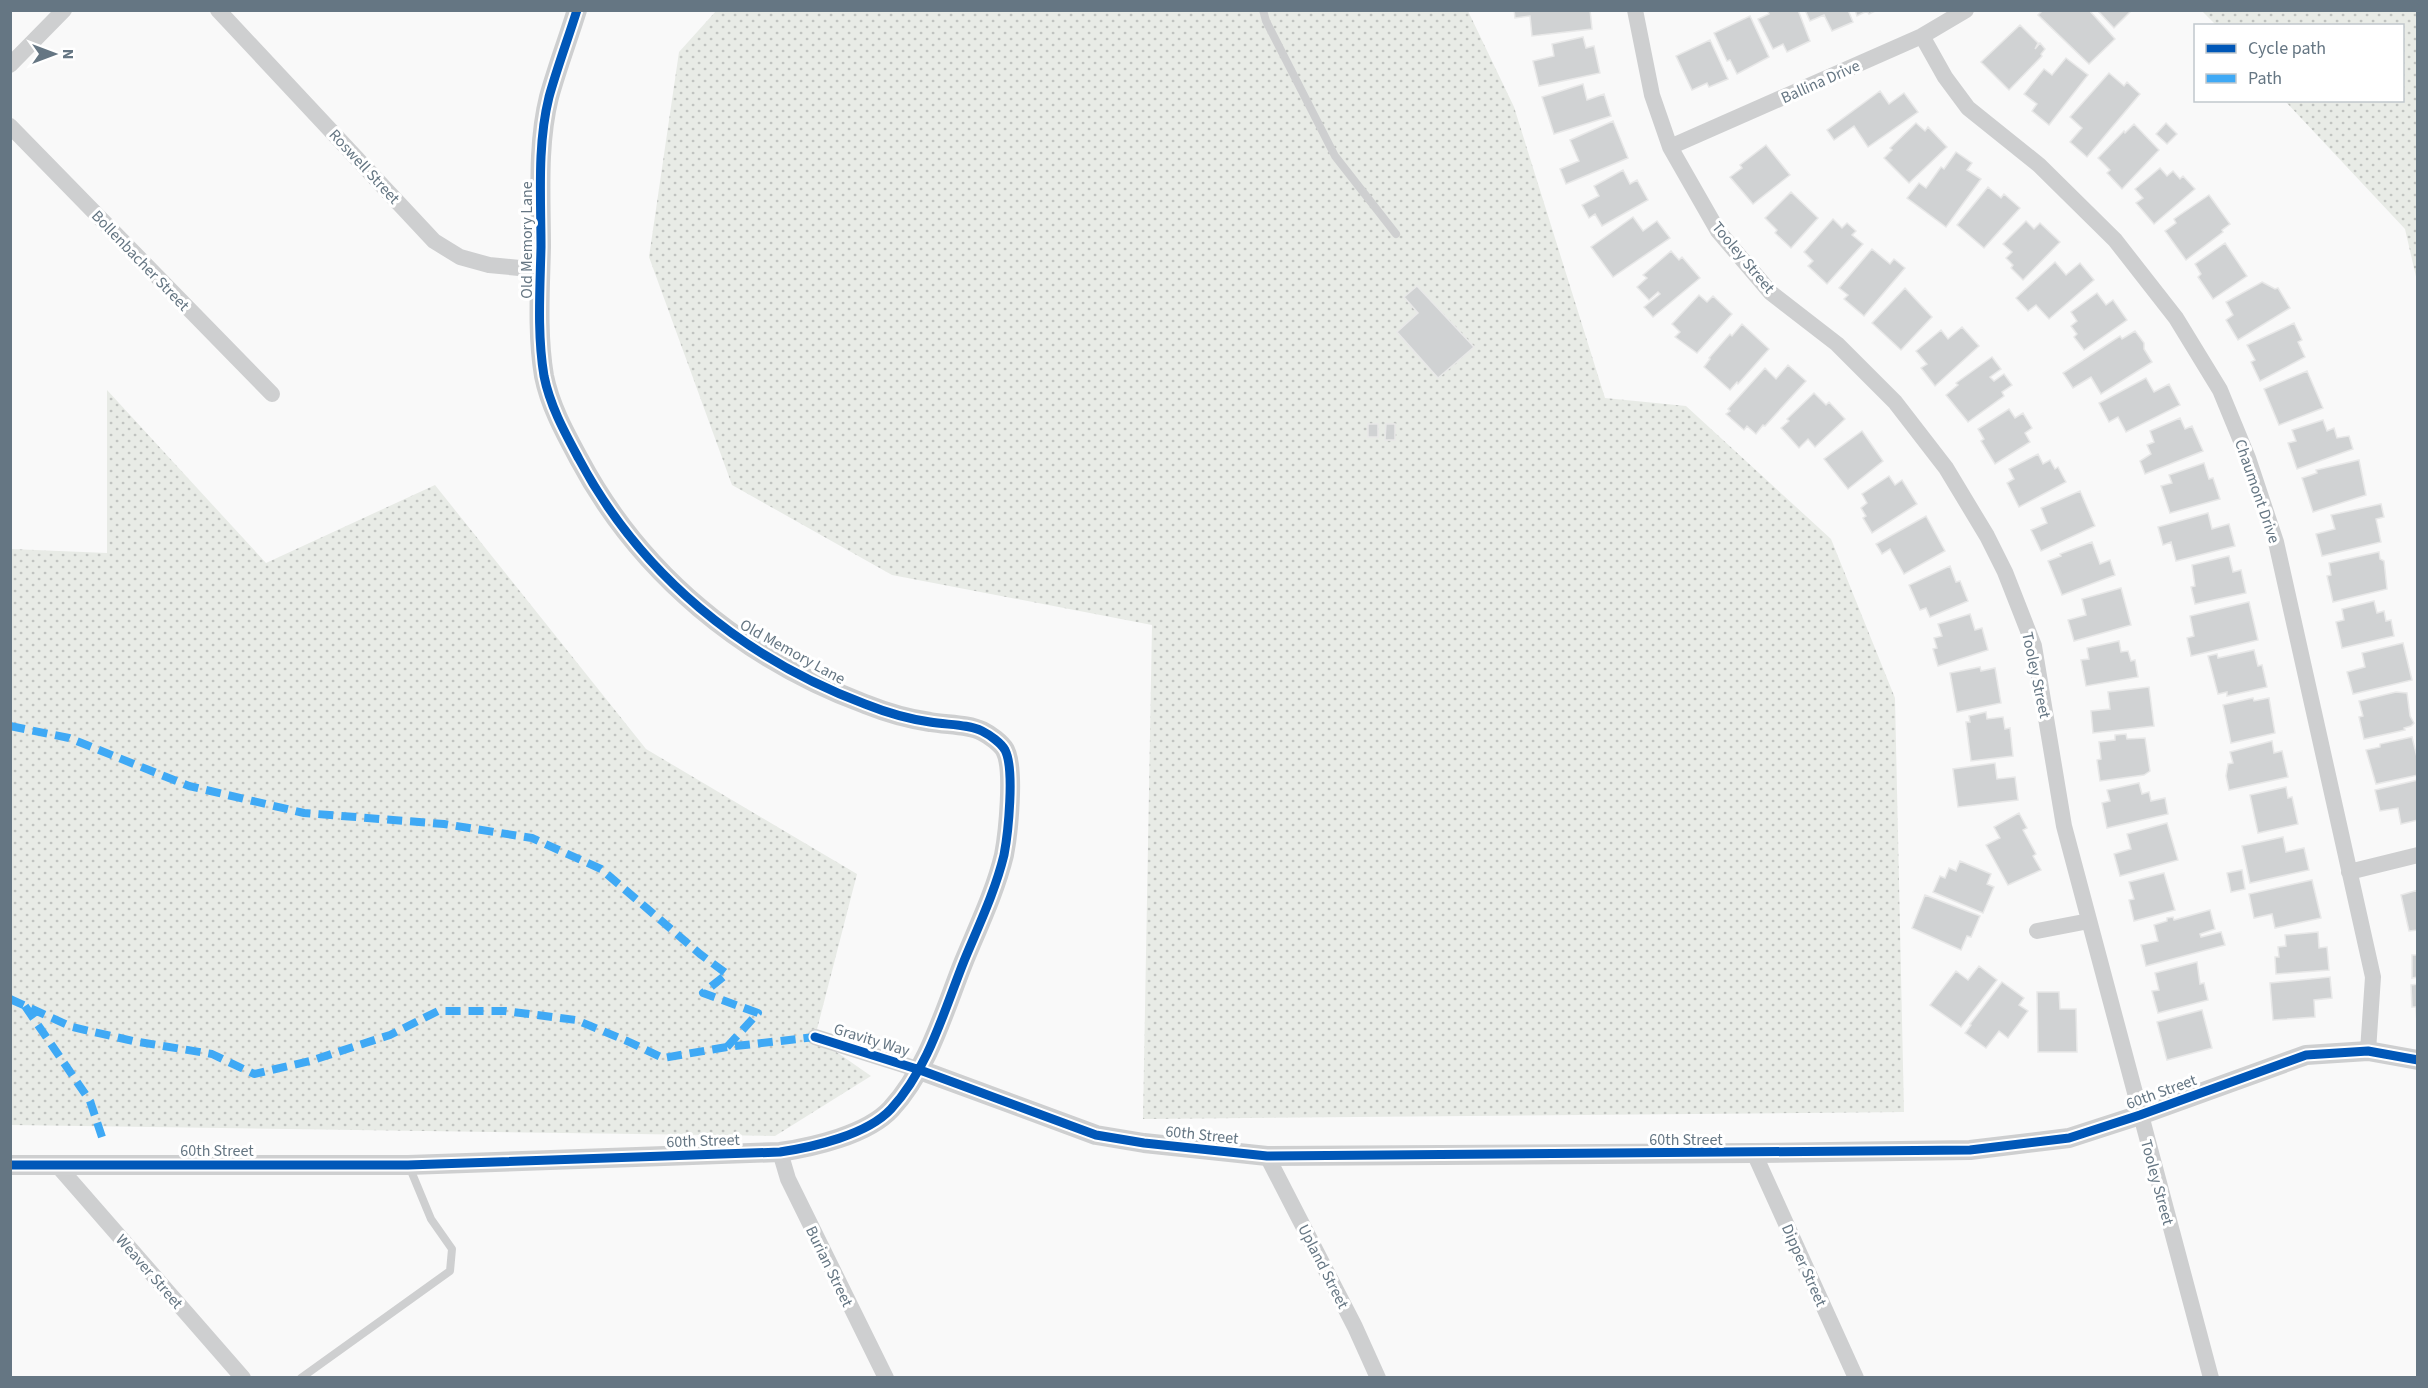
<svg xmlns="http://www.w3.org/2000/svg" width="2428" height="1388" font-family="'Source Sans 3',sans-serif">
<defs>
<pattern id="grass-dots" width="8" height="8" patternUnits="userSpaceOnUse" patternTransform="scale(1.5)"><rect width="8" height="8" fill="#e8ebe6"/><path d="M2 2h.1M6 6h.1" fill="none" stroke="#c0c3c0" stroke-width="1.8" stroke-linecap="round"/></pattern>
</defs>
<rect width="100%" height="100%" fill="#f9f9f9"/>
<path fill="url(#grass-dots)" d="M716,11H1468L1514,107L1605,398L1686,406L1831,539L1895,698L1904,1112L1143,1119L1152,625L892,575L732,485L649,257L679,52Z
M2202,11H2417V281L2405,229L2285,101L2402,100V26L2216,25Z
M107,390L266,563L435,485L646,749L857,874L815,1037L871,1076L775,1136L11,1125V549L107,553Z"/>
<path fill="#d0d2d3" stroke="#e8e8e8" stroke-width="1.5" d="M1514,10H1590L1592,29L1532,36L1530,16L1515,18Z
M1767,10H1798L1810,41L1787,52L1783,44L1773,49L1758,19L1769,14Z
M1805,10H1848L1853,22L1832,31L1824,15L1810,21Z
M1855,10H1877L1869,14L1867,11L1857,16Z
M2043,10H2089L2115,39L2089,64L2038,15Z
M2097,10H2132L2114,28Z
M1750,16L1769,57L1737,74L1730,60L1727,61L1714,33Z
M2020,25L2038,43L2035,49L2040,43L2045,49L2041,54L2042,56L2009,90L1981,62Z
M1583,37L1586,48L1594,46L1600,73L1539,86L1533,61L1554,56L1552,44Z
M1710,40L1728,79L1709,87L1707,83L1692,90L1676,56Z
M2066,58L2088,75L2049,125L2032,111L2037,104L2024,94L2044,69L2052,75Z
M2109,73L2124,86L2127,82L2140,94L2087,157L2070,142L2082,128L2070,117Z
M1583,84L1587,100L1604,94L1611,116L1554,134L1542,97Z
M1880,91L1889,104L1904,93L1918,112L1868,147L1854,126L1834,140L1827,130Z
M1613,121L1628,158L1566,184L1560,169L1579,161L1570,140Z
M1916,123L1925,131L1928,127L1947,147L1909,183L1884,158L1892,150L1890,148Z
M2166,123L2177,134L2167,144L2156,134Z
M2134,124L2159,150L2122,189L2107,173L2110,170L2098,158L2124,131L2125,133Z
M1766,145L1790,175L1753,204L1730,177L1742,168L1740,165Z
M1956,152L1972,163L1967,170L1981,179L1946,227L1907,198L1919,183L1926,188L1941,167L1944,169Z
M2160,168L2167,176L2173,171L2180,179L2183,176L2195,189L2154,224L2136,203L2143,198L2135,189Z
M1623,170L1630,184L1637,180L1648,200L1602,226L1595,214L1589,218L1582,205L1599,196L1594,186Z
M1988,187L2001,198L2004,194L2020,208L1984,248L1957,225Z
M1791,192L1818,218L1791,248L1775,233L1777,230L1765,218Z
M2209,195L2230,224L2222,230L2223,232L2186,260L2165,231L2176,223L2174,219Z
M1633,217L1643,231L1657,221L1670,238L1613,277L1591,247Z
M1833,219L1842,228L1847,223L1856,231L1852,235L1863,244L1827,284L1808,266L1813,261L1804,252Z
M2026,221L2034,229L2040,223L2060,242L2023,280L2011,268L2013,265L2006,258L2012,252L2003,244Z
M2225,243L2247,276L2213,299L2198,277L2201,274L2195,264Z
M1872,249L1890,264L1894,259L1905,268L1864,316L1844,299L1848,295L1839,288Z
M1671,251L1679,260L1682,257L1700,278L1653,317L1644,307L1660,294L1658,292L1649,300L1637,287L1647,278L1643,275Z
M2055,262L2066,275L2080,263L2094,280L2049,319L2036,305L2028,311L2016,298Z
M2262,282L2275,289L2278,288L2290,308L2238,340L2226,320L2233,315L2226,302Z
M1417,286L1474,347L1438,378L1397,332L1418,313L1404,297Z
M1905,288L1932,317L1901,350L1872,323Z
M2097,293L2106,305L2113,300L2127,320L2084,350L2074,337L2077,334L2071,326L2077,321L2071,312Z
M1699,295L1707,302L1713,296L1732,314L1697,353L1675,337L1680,332L1672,324Z
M2294,323L2302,340L2298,342L2305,357L2260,381L2251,362L2255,360L2247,345Z
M1742,324L1769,349L1738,384L1737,382L1730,390L1704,367L1710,359L1709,358L1730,334L1732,336Z
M1962,327L1979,346L1935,386L1921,368L1927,364L1916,351L1941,330L1948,339Z
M2135,331L2144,343V349L2152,362L2101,394L2091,377L2073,388L2063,373L2120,336L2122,339Z
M1992,357L2001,369L1990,377L1994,381L2004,374L2012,385L2002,392L2004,396L1968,422L1946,395L1958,385L1956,383Z
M1788,365L1806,381L1765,426L1763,425L1756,434L1747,426L1744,430L1726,414L1730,411L1728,409L1765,368L1776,379Z
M2307,371L2323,408L2279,425L2264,389Z
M2146,378L2154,392L2169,384L2180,405L2126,432L2118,417L2109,422L2099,403Z
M1814,393L1826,405L1829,402L1845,419L1815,447L1808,439L1799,448L1781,428L1789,421L1787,419Z
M2009,409L2015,418L2023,413L2032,428L2025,433L2030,442L1995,464L1981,441L1984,439L1978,429Z
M2180,418L2185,429L2192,426L2203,451L2145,474L2140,461L2151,454L2147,445L2154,442L2150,431Z
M2323,420L2327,431L2334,428L2337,438L2349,436L2353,449L2297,469L2288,443L2296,441L2292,430Z
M1368,424H1378V437H1368Z
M1386,424H1395V440H1385Z
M1862,431L1883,461L1848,489L1824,459Z
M2038,454L2043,464L2050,460L2055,469L2058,467L2066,482L2019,507L2007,483L2014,479L2009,469Z
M2359,460L2366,495L2313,512L2302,478L2317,473L2316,470Z
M2204,463L2209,479L2213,478L2220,499L2170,513L2161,486L2172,483L2169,475Z
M1889,476L1895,485L1902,480L1917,504L1872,533L1863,518L1866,516L1861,508L1867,503L1862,494Z
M2080,491L2095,526L2041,551L2031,530L2047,523L2041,508Z
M2381,504L2384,517L2376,519L2381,542L2322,556L2316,534L2335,529L2331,515Z
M2208,513L2212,529L2229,524L2235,546L2176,561L2171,542L2163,545L2158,527Z
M1926,516L1945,551L1904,574L1890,549L1882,554L1876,544Z
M2092,542L2100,564L2110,560L2115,575L2062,595L2048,561L2061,556L2060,554Z
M2379,552L2380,559L2384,561L2387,589L2333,602L2327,576L2331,575L2329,563Z
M2229,556L2233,572L2241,570L2246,593L2195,604L2191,587L2195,586L2192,565Z
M1950,566L1956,582L1960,581L1968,601L1930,617L1926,608L1920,610L1909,585Z
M2121,588L2131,625L2074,641L2068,620L2086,615L2082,599Z
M2374,601L2377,613L2384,611L2386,621L2391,620L2394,636L2342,648L2336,622L2344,620L2342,609Z
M2249,602L2258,640L2191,656L2187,638L2194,636L2190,616Z
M1970,614L1975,630L1982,628L1988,650L1938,666L1933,649L1937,648L1934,638L1942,636L1938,624Z
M2119,641L2121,652L2128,651L2131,661L2135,660L2138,677L2086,686L2081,660L2089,659L2087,648Z
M2403,643L2412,680L2353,694L2347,672L2365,667L2362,653Z
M2254,650L2258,666L2262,665L2267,687L2227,696V692L2218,694L2208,656L2217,654L2218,658Z
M1980,667L1981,671L1995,668L2001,703L1957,712L1950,673Z
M2149,687L2154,726L2093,733L2091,711L2110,709L2108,692Z
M2396,692L2407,693L2410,716L2414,723L2411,726L2404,728L2405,730L2364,739L2359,717L2363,716L2359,701Z
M2253,698L2254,701L2269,698L2275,733L2231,743L2223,705Z
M1986,712L1987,719L2003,717L2005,729L2010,728L2013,756L1971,761L1966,722H1970L1969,716Z
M2126,734L2127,739L2145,738L2150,771L2144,775L2100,781L2097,760L2101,759L2099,742L2115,740V735Z
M2412,737L2418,761V775L2376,784L2366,750L2380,747V744Z
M2272,741L2274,753L2282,751L2288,777L2229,790L2226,776L2228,764L2233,763L2230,752Z
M1995,763L1997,779L2015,777L2018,800L1958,807L1953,769Z
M2418,780V820L2401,824L2398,808L2380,811L2375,790Z
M2139,783L2142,794L2149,792L2151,801L2165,798L2168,814L2107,828L2102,803L2110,801L2107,790Z
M2286,787L2288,798L2292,797L2298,824L2258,833L2250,795Z
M2019,813L2027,828L2023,830L2036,854L2033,856L2041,870L2008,885L1986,845L2000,838L1994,827Z
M2167,823L2178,860L2120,876L2114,854L2131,849L2127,834Z
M2283,837L2286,852L2304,848L2309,870L2250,883L2242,846Z
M1960,861L1991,874L1987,884L1994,887L1983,913L1933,892L1940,876L1945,878L1949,868L1956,871Z
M2242,870L2245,889L2231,892L2227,873Z
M2164,873L2175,910L2134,921L2129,900L2134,899L2129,882Z
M2312,880L2321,918L2275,928L2272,914L2254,918L2249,894Z
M2418,890V930L2409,931L2401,895Z
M1925,895L1980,916L1971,937L1967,936L1961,950L1912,928Z
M2210,910L2215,929L2200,934L2201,937L2221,932L2225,945L2146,966L2141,945L2158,941L2154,925L2167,921V918L2173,917L2174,920Z
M2318,932L2319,948L2327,947L2329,970L2276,974L2275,957H2279L2278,947L2286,946L2285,935Z
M2412,955H2418V977L2412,978Z
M2197,962L2200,984L2204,983L2208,1000L2158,1013L2152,991L2159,990L2155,973Z
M1979,966L1997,980L1961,1027L1930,1005L1956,971L1968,980Z
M2330,977L2332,998L2314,1000L2315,1017L2273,1020L2270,983Z
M2002,982L2024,998L2019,1005L2028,1011L2008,1038L1999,1031L1986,1048L1965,1033L1971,1025L1970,1024Z
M2418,984V1023H2417L2416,1007H2412L2411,985Z
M2037,992H2059L2060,1009H2076L2077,1052H2038Z
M2202,1010L2212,1048L2167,1060L2157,1022Z"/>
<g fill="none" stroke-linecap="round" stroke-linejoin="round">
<path stroke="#cecfd0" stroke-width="8" d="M1263,10L1266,21L1335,156L1396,234
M301,1378L450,1271L452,1249L431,1219L409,1166"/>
<path stroke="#cecfd0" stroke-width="16" d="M218,10L434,241L460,257L489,265L540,270
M1635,10L1652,95L1670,147L1718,231L1771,293L1837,344L1895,402L1946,468L1987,536L2005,572L2034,646L2064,826L2211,1378
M1922,36L1945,77L1968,108L2039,165L2115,240L2176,318L2220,390L2248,458L2276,542L2373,977L2368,1051
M10,65L64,10
M10,126L272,394
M1670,147L1922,36L1966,10
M2349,872L2418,855
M2037,931L2089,921
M815,1037L920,1070
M780,1152L788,1179L886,1378
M1754,1153L1856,1378
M1267,1156L1355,1327L1378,1378
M57,1165L243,1378"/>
<path stroke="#cecfd0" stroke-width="20" d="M920,1070L1096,1135L1144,1143L1267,1156L1754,1153L1970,1150L2069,1138L2140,1115L2306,1055L2368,1051L2418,1060
M10,1165H408L780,1152C813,1147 867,1135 891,1109C928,1069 944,1011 964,961C978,927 995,892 1004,855C1008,834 1015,769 1005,750C1001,743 990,735 982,731C968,724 947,725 930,722C909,719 885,712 865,704C744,659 640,574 579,459C565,433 550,406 544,376C537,334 540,290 541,247C541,198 537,145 549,97C557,68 568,39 577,10"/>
<path stroke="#3fa9f5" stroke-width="8" stroke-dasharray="15 8" stroke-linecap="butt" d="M10,726L69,738L189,786L304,813L444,824L532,838L601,869L700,954L727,974L703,993L758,1013L727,1047L815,1037
M10,999L72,1027L133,1041L212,1054L254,1074L310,1061L390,1035L438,1011H505L576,1020L627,1041L663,1058L727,1047
M25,1006L90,1101L104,1143"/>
<g stroke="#fff" stroke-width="13">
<path id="cycleway" d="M815,1037L920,1070L1096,1135L1144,1143L1267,1156L1970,1150L2069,1138L2140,1115L2306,1055L2368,1051L2418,1060
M10,1165H408L780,1152C813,1147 867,1135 891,1109C928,1069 944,1011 964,961C978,927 995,892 1004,855C1008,834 1015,769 1005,750C1001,743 990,735 982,731C968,724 947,725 930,722C909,719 885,712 865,704C744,659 640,574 579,459C565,433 550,406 544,376C537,334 540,290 541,247C541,198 537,145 549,97C557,68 568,39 577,10"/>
</g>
<use href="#cycleway" stroke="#0057b8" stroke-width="9"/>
</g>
<g text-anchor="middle" stroke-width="6" stroke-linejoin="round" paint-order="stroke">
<g font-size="16" fill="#657683" stroke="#fff">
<text transform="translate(1820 81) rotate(-24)" y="6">Ballina Drive</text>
<text transform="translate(365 166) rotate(47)" y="6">Roswell Street</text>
<text transform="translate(526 240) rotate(-90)" y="6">Old Memory Lane</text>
<text transform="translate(1744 257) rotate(50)" y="6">Tooley Street</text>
<text transform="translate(141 260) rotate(46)" y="6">Bollenbacher Street</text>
<text transform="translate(2258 491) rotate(71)" y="6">Chaumont Drive</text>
<text transform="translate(793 651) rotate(29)" y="6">Old Memory Lane</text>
<text transform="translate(2037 675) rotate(78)" y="6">Tooley Street</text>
<text transform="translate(872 1039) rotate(17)" y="6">Gravity Way</text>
<text transform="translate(2161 1091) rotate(-20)" y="6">60th Street</text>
<text transform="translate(1202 1134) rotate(6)" y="6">60th Street</text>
<text x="1686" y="1145">60th Street</text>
<text transform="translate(703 1140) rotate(-2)" y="6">60th Street</text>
<text x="217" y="1156">60th Street</text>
<text transform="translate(2158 1182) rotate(75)" y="6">Tooley Street</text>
<text transform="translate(1805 1265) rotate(66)" y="6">Dipper Street</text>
<text transform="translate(830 1266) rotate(64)" y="6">Burian Street</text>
<text transform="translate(1324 1266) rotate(63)" y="6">Upland Street</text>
<text transform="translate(150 1271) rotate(49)" y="6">Weaver Street</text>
</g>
</g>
<rect width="2428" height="1388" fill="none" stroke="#657683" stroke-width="24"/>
<rect x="2194" y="24" width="210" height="78" fill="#ffffff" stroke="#c1c8cd" stroke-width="1.5"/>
<rect x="2206" y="44" width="30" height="9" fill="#0057b8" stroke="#c1c8cd" stroke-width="1.5"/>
<text x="2248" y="54" font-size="18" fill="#657683">Cycle path</text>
<rect x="2206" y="74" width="30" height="9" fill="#3fa9f5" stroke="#c1c8cd" stroke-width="1.5"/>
<text x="2248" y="84" font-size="18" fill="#657683">Path</text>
<g transform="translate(54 54) rotate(90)" stroke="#ffffff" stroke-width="4.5" paint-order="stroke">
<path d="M0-4.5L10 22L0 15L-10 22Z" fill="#657683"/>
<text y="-9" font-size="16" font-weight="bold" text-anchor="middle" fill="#657683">N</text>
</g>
</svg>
